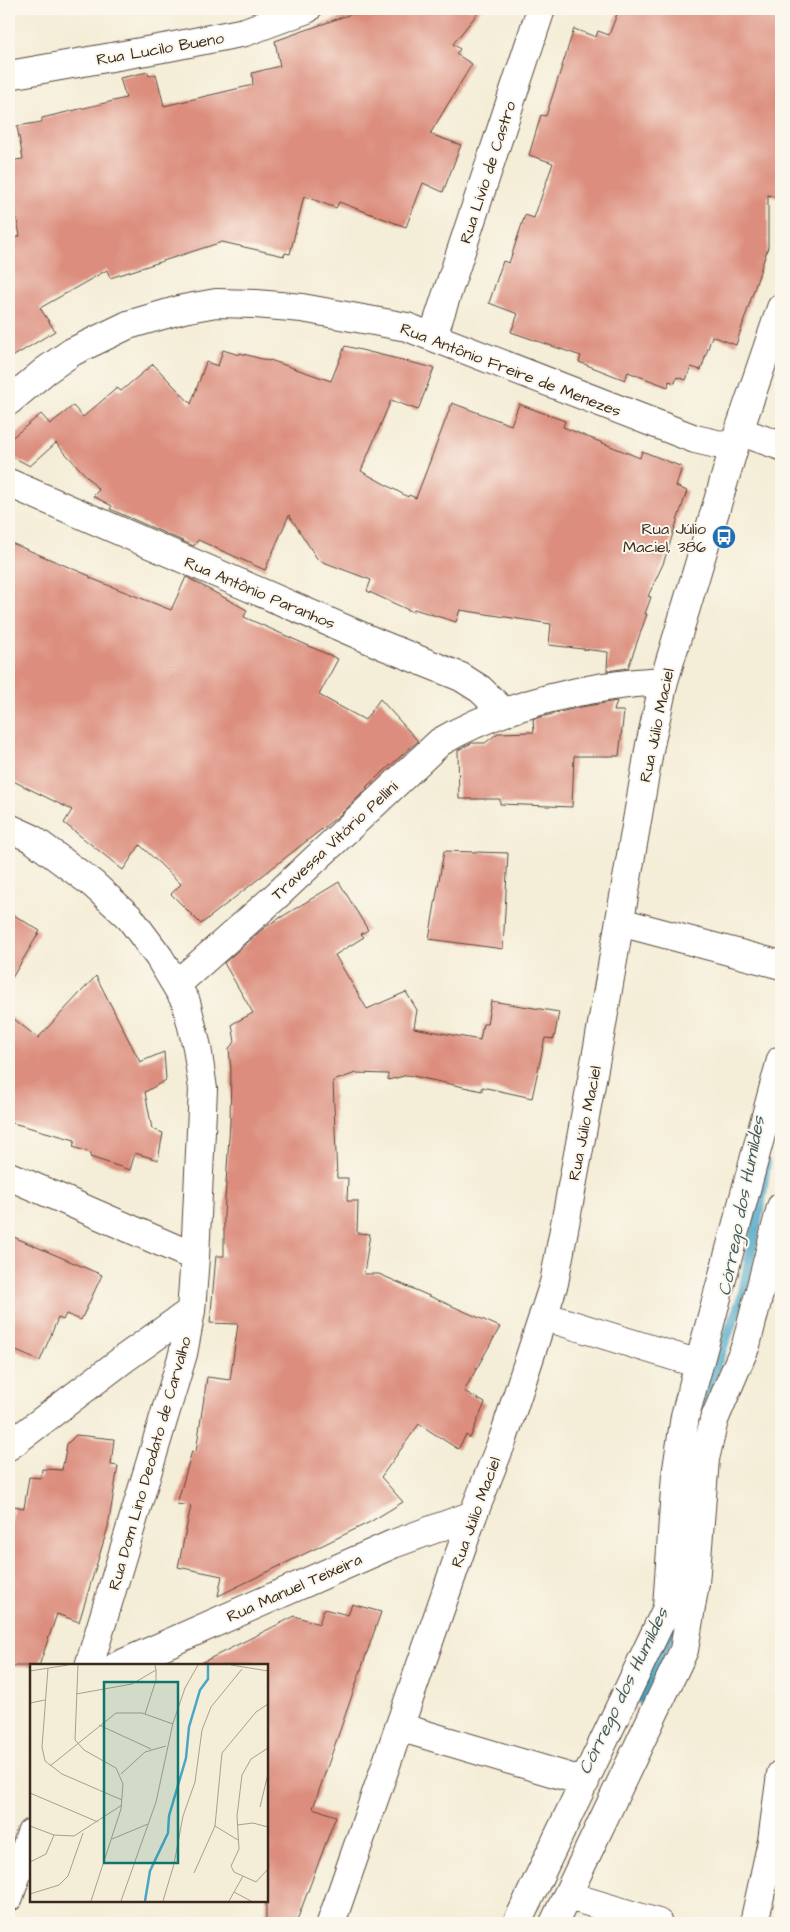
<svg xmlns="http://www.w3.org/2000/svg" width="790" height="1932" font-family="'Architects Daughter',sans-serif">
<rect width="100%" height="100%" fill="#fbf7ec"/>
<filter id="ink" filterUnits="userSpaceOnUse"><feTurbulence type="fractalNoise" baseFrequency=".02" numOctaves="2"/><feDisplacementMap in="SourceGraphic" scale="10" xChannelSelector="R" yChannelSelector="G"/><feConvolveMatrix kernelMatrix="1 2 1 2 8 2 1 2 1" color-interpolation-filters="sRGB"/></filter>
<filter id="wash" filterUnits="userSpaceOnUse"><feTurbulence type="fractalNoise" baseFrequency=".0096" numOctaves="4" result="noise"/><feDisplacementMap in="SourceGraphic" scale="20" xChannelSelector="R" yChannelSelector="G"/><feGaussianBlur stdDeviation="1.12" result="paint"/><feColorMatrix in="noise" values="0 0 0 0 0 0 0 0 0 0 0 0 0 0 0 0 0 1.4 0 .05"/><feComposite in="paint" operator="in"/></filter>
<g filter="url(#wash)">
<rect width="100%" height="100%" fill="#f4edd7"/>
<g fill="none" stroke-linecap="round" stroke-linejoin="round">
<path stroke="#48a6c7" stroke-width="10" d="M703,1399L742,1297L762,1195L766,1163
M639,1699L680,1613"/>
</g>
<g id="blocks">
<path fill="#dc8d7d" d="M365,9H481L453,44L460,49L456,54L472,64L430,134L461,145L443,192L423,183L406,227L339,202L336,208L304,196L290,254L285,253L284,256L222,242L110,278L107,270L40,308L55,331L9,359V241L20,236L9,177V161L23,159L17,126L42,122V118L126,98L120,78L148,72L149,76L156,74L164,106L253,85L252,73L280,66L275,41Z
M619,9H781V199L768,195V247L736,345L712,336L701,370L691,367L686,380L677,377L675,383L669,381L668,387L628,372L625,380L579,362L581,356L511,332L518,314L489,303L503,261L509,263L525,215L534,218L553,163L529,155L541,115L546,116L574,29L596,37L598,31L609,35Z
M345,346L434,368L418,410L391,400L361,471L408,497L409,495L416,498L452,403L511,425L519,404L565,421L563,427L640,458L642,451L682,467L676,486L687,491L663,564L648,596L651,597L645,614H647L628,668L607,671L608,652L549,645L551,624L460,610L456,622L414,609L413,612L367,591L371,580L318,560L289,515L265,570L198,540L194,546L110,509L112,506L93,496L99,490L56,443L30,466L9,455V440L41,414L50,424L73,406L83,417L117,388L121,391L153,364L191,404L206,362L218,366L223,350L239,355L240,353L269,361L270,360L331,381Z
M9,542L90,576V578L171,610L186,577L188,578L247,610L244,617L338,659L319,695L365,720L380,699L418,741L366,787L368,788L341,814L201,924L171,894L181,884L140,845L123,870L64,823L72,810L9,779Z
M617,701L614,711H624L619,756H574L572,807L500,804V799H459L458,750L472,743H485L498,733L534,732L533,719L581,707Z
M444,851L508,853L503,949L429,939Z
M339,882L368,930L361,934L364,937L335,955L367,1009L406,992L417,1010L414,1028L480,1040L483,1024H487L491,1001L559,1012L554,1039L545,1038L532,1098L482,1087V1091L408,1075L388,1080V1074L356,1073L333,1081L337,1178H348L347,1201H358L357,1233L370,1234L364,1274H379L500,1327L464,1391L485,1403L470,1438L466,1435L458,1449L419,1424L381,1477L403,1502L370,1522L218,1596L222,1576L178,1567L191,1506L177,1504L192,1451L196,1452L207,1377L230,1380L238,1324L210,1323L216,1256H224V1215L230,1122L231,1071L229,1048L235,1042L232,1024L253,1013L224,963L265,927Z
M9,912L40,931L9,983Z
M96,976L140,1062L164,1052L166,1080L145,1092L152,1129L163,1133L158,1160L135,1153L130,1170L90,1157L91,1153L73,1147L75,1140L9,1122V1015L38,1038Z
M9,1235L102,1275L81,1320L66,1314L63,1320L58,1318L40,1361L9,1348Z
M76,1435L114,1439L111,1465L118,1466L108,1527L79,1622L57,1614L39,1666H9V1535L14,1506L24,1508L29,1477L41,1478L42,1469L62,1470L67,1444Z
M352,1604L381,1612L313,1808L336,1816L296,1923H266V1666H195L295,1616L319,1624L324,1609L348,1615Z"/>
</g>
</g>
<g filter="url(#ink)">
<use href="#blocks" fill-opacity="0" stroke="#57473a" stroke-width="1"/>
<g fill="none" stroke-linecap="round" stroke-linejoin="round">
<g stroke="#57473a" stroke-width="30">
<path id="street" d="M9,75L169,47L245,32L307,9
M433,336L541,9
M9,401L45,371L72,352L128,325L183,309L216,303L256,304L302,308L407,327L695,439L734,448
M739,431L781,446
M9,483L382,645L461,677L480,689L504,712
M9,828L31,838L93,884L130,918L159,957L186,1002L197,1047L203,1089L195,1257L191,1311L183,1354L89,1666
M620,922L781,965
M176,985L275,897L440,742C502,705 592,684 664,681
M9,1176L195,1257
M543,1316L699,1364
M9,1446L125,1358L191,1311
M117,1666L393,1544L473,1515
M399,1727L585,1782
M569,1896L658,1923
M9,1897L31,1833
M331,1923L473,1515L503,1439L554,1283L600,1036L650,745L664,681L739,431L781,308
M517,1923L667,1608L676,1475L685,1416L781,1060
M554,1923L684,1650L695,1583L705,1459L714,1420L746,1345L781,1207
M754,1923L772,1841L781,1774"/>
</g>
<use href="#street" stroke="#fff" stroke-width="28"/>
</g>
</g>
<defs>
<g id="bus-disc" transform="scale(1.25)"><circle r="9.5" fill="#1f6fb2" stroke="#fbf7ec"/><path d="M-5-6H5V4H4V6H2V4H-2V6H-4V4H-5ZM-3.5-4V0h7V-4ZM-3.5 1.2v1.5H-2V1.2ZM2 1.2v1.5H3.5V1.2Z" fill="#fff"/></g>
</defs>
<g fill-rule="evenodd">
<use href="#bus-disc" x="724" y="537"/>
</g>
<g text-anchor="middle" stroke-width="4" stroke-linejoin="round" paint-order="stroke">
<g font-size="16" fill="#3b2a1e" stroke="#fbf7ec">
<text transform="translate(160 48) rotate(-10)" y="6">Rua Lucilo Bueno</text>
<text transform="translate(487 172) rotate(-72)" y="6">Rua Lívio de Castro</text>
<text transform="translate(511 369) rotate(21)" y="6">Rua Antônio Freire de Menezes</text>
<text transform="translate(260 592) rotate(23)" y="6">Rua Antônio Paranhos</text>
<text transform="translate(656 725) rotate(-78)" y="6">Rua Júlio Maciel</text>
<text transform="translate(334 840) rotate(-43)" y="6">Travessa Vitório Pellini</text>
<text transform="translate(584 1123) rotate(-79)" y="6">Rua Júlio Maciel</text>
<text transform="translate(149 1463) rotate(-74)" y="6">Rua Dom Lino Deodato de Carvalho</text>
<text transform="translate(475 1512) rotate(-70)" y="6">Rua Júlio Maciel</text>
<text transform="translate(294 1587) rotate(-24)" y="6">Rua Manuel Teixeira</text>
</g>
<g font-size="16" fill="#3b2a1e" stroke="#fbf7ec" text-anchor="end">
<text x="706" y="534">Rua Júlio<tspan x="706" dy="18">Maciel, 386</tspan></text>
</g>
<g font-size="18" font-style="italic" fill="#405c62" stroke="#fbf7ec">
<text transform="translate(741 1206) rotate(-79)" y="6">Córrego dos Humildes</text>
<text transform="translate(623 1691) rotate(-64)" y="6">Córrego dos Humildes</text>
</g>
</g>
<g transform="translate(30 1664)">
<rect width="238" height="238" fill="#f4edd7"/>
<path fill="none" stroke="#48a6c7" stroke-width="2.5" d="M115,237L120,207L138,169L139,152L156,94L159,63L170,26L178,15V1"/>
<path fill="none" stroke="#aa9f8d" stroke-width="1" d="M48,1L45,76L54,86L86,104L93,120L91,145L61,237M201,1L238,7M18,4L12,83L15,97L32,110L92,136M0,7L38,1M46,30L102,20L126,6L125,1M0,39L15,36M115,50L126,16V6M69,61L121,85M238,84L221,95L212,111L207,152L209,185L201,202L204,208L226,218L238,205M20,102L86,49H112L143,60M91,110L115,88L136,82M0,129L68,158M230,143L238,110M207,161L223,159L238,163M0,162L24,171L44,172L92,141M185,162L208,176M82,175L118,160M0,198L16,190L24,171M164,209L185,162L192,89L226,48L238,40M204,228L221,237M0,230L29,221L38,212L53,169M91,237L126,138L143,59L155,24L168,1M133,237L144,200L153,152L165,118L172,66L181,43L212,5M199,237L213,212"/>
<path fill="#0f766e" fill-opacity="0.15" stroke="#0f766e" stroke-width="2.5" d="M74,18H148V199H74Z"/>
<rect width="238" height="238" fill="none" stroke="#3b2a1e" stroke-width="2.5"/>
</g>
<rect width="790" height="1932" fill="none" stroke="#fbf7ec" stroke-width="30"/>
</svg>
